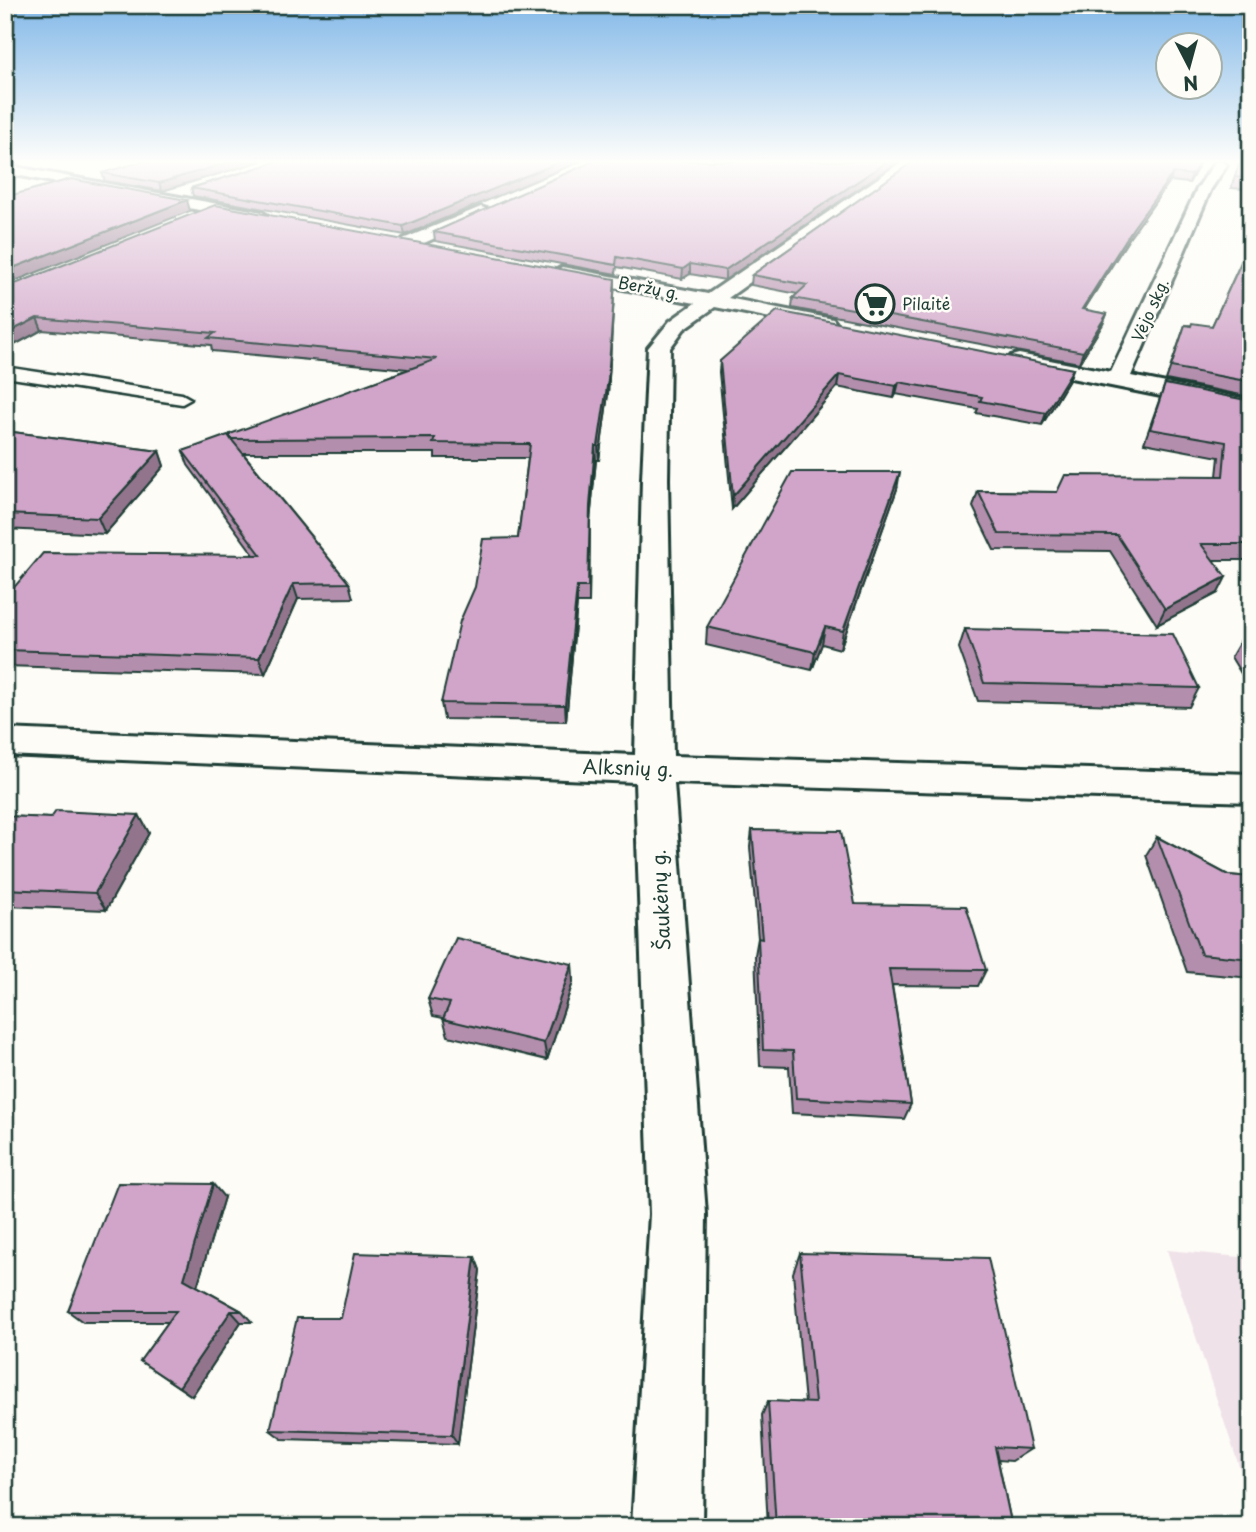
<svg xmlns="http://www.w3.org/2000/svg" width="1256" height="1532" font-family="'Playpen Sans',sans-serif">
<rect width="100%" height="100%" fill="#fdfcf7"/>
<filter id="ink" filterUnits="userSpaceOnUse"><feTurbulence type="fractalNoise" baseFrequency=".0143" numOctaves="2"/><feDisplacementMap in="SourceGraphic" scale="14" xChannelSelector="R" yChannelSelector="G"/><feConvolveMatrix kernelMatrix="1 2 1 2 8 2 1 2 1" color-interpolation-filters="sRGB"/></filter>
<g filter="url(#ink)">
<path fill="#f0e2e9" d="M1167,1250L1251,1258V1502Z"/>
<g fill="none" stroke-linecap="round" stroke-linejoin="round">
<g stroke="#1f3d34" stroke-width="5">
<path id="lane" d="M5,367L182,394L191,399L182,404L5,377Z"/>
</g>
<g stroke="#1f3d34" stroke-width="6">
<path id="street" d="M903,161H919L728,298L833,319L836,323L833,327L826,329L715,307L684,329L670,348L668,479L673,756L1251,774V802L674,783L706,1214L702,1527H632L650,1214L635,782L5,755V729L635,755L642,479L648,348L670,321L695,303L562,277L553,272L562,267L708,294Z
M1220,161L1227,165L1211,189L1131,376L1251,400V414L1011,366L1008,361L1011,356L1019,354L1111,372L1197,189L1215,162Z
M5,165L262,212L270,217L262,222L5,173Z
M481,207L487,209L489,212L487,215L415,247H403L400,243L403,239Z"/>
</g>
<use href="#lane" fill="#fdfcf7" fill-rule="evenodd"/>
<use href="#street" fill="#fdfcf7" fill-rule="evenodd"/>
</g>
<path fill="#b48ead" stroke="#1f3d34" stroke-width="2" d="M261,161L162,191L105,181L102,173Z
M280,161H581L405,235L193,196L191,188Z
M594,161H899L725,280L690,274L682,279L617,267L616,274L435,241L434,232Z
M914,161L1197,169L1189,183L1170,181L1130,237L1084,310L1107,314L1103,324L1079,363L792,308L793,298L798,294L751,285L752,275Z
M1239,164L1251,165V190L1231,188Z
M1251,237V397L1166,380L1185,325L1212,326L1250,242Z
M615,279L608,394L599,460H596L590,521L589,603H577L566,721L444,719L441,703L518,538L528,458H435V453H243L349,583L353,598L298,599L265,674L5,666V598L254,555L188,465L183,451L230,438L408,369L212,351L211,345L42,330L5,350V288Z
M720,361L1073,369L1069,380L1042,425L976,413L978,409L896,394L894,398L837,387L732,509L719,372Z
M1165,384L1251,401V560H1213L1218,593L1157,625L1110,551L994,550L973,507L978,491L1057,492L1217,476L1219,457L1144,443Z
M5,431L159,451L164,466L105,534L5,529Z
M897,489L840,649L822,644L812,670L706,645L707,627Z
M965,629L1199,688L1189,707L978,701L959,648Z
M1242,638H1251V690L1231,657Z
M139,815L149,833L106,910L5,906V816L51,818Z
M752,830L855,904L986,970L978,986L892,985L911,1104L904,1119L792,1113L789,1067L760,1066L755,955L758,938L750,847Z
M1157,837L1228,875L1251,877V978L1187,972L1146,855Z
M572,964L573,982L547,1060L448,1036L443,1018L433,1016L428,999Z
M224,1197L197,1286L242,1311L252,1322H241L192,1396L140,1361L168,1322H83L68,1311Z
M800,1253L1031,1449L1012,1461L998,1460L1012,1527H768L762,1415L768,1401L805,1403L793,1273Z
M475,1257L480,1270L458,1444L282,1439L270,1430L341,1318Z"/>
<path fill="#92748d" stroke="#1f3d34" stroke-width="2" d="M233,161H261L162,191L159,183Z
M562,161H581L405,235L403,226Z
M888,161H899L725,280V270Z
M1200,161L1197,169L1189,183L1192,175Z
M1173,173L1170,181L1130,237L1078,319L1082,309L1133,228Z
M187,200L190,211L5,285V271Z
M690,264V274L682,279L683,269Z
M615,279L608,394L599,460L598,446Z
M1107,314L1103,324L1079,363L1083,352Z
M37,318L42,330L5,350V334Z
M1073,369L1069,380L1042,425L1046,413Z
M839,375L837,387L732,509L733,496Z
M899,382L896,394L894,398L896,386Z
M595,446L596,460L590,521L589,603L590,506Z
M159,451L164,466L105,534L98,518Z
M900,472L897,489L840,649L843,631Z
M1226,577L1218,593L1157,625L1165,609Z
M293,584L298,599L265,674L259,658Z
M577,587V603L566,721L565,705Z
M825,627L822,644L812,670L815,652Z
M139,815L149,833L106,910L95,893Z
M572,964L573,982L547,1060L544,1043Z
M213,1184L224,1197L196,1290L184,1279Z
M475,1257L480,1270L458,1444L452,1435Z
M231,1311L241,1322L192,1396L179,1387Z"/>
<path fill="#d1a5c9" stroke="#1f3d34" stroke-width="2" d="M144,161H233L159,183L102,173Z
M280,161H562L403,226L191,188Z
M594,161H888L725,270L690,264L683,269L617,257L616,265L434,232Z
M914,161H1200L1192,175L1173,173L1133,228L1082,309L1107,314L1083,352L793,298L807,285L752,275Z
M1239,164L1251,165V179L1235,177Z
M71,179L187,200L5,271V197Z
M215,205L615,279L608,380L598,446H595L590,506L588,587H577L565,705L441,703L460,621L475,587L483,539L518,538L530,444L433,443L435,438L231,439L349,583L293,584L259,658L5,650V598L43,553L261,555L183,451L228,435L230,438V434L437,359L208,338L215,333L37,318L5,334V288Z
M1251,241V382L1171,367L1185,325L1191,326L1192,323L1212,326Z
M777,311L1073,369L1046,413L980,401L982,397L899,382L896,386L839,375L733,496L720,361Z
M1165,384L1251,401V544H1201L1226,577L1165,609L1117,535L999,534L978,491L1057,492L1065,475L1223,476L1226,442L1150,429Z
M5,431L159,451L98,518L5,514Z
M792,472H900L843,631L825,627L815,652L707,627Z
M965,629L1173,634L1199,688L984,683Z
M1242,638H1251V653Z
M56,811L139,815L95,893L5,889V816L51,818Z
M752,830L841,831L855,904L966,906L986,970L889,969L911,1104L796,1098L793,1051L763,1050L758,938L762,939Z
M1157,837L1228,875L1251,877V959L1201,954Z
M456,938L572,964L544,1043L443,1019L450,1003L428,999Z
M118,1183L213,1184L184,1279L242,1311H231L179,1387L140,1361L176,1311H68Z
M355,1253L475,1257L452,1435L270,1430L297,1318H341Z
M800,1253L988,1258L1031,1449L995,1447L1012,1527H776L768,1401L815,1403Z"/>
</g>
<linearGradient id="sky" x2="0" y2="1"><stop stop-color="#82b8e8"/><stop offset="0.43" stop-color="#fefefb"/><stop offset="1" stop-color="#fefefb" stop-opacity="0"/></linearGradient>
<rect width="1256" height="375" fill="url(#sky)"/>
<defs>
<g id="supermarket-ring" transform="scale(2.0125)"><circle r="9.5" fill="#fdfcf7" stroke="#1f3d34" stroke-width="1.5"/><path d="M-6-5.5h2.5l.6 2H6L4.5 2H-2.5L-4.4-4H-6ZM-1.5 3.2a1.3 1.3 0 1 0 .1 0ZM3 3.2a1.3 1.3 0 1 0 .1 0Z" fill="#1f3d34"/></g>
</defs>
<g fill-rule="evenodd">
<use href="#supermarket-ring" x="875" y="304"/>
</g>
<g text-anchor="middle" stroke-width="5" stroke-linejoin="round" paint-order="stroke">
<g font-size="16" fill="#1f3d34" stroke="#fdfcf7">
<text transform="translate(649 288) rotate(11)" y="6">Beržų g.</text>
<text transform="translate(1150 310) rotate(-66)" y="6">Vėjo skg.</text>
</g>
<g font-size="16" fill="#1f3d34" stroke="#fdfcf7" text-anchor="start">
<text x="902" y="310">Pilaitė</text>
</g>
<g font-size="19" fill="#1f3d34" stroke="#fdfcf7">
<text transform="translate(628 768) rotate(2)" y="7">Alksnių g.</text>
<text transform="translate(661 900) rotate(-93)" y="7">Šaukėnų g.</text>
</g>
</g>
<rect width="1256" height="1532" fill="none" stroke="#fdfcf7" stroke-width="28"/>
<rect x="14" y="14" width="1228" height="1504" fill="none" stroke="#1f3d34" stroke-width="2.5" filter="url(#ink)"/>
<g transform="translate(1189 66) rotate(174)"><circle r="33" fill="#fdfcf7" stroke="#a4b0a9" stroke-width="2"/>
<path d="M0-5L12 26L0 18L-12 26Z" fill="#1f3d34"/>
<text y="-10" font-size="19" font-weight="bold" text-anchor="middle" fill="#1f3d34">N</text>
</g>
</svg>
